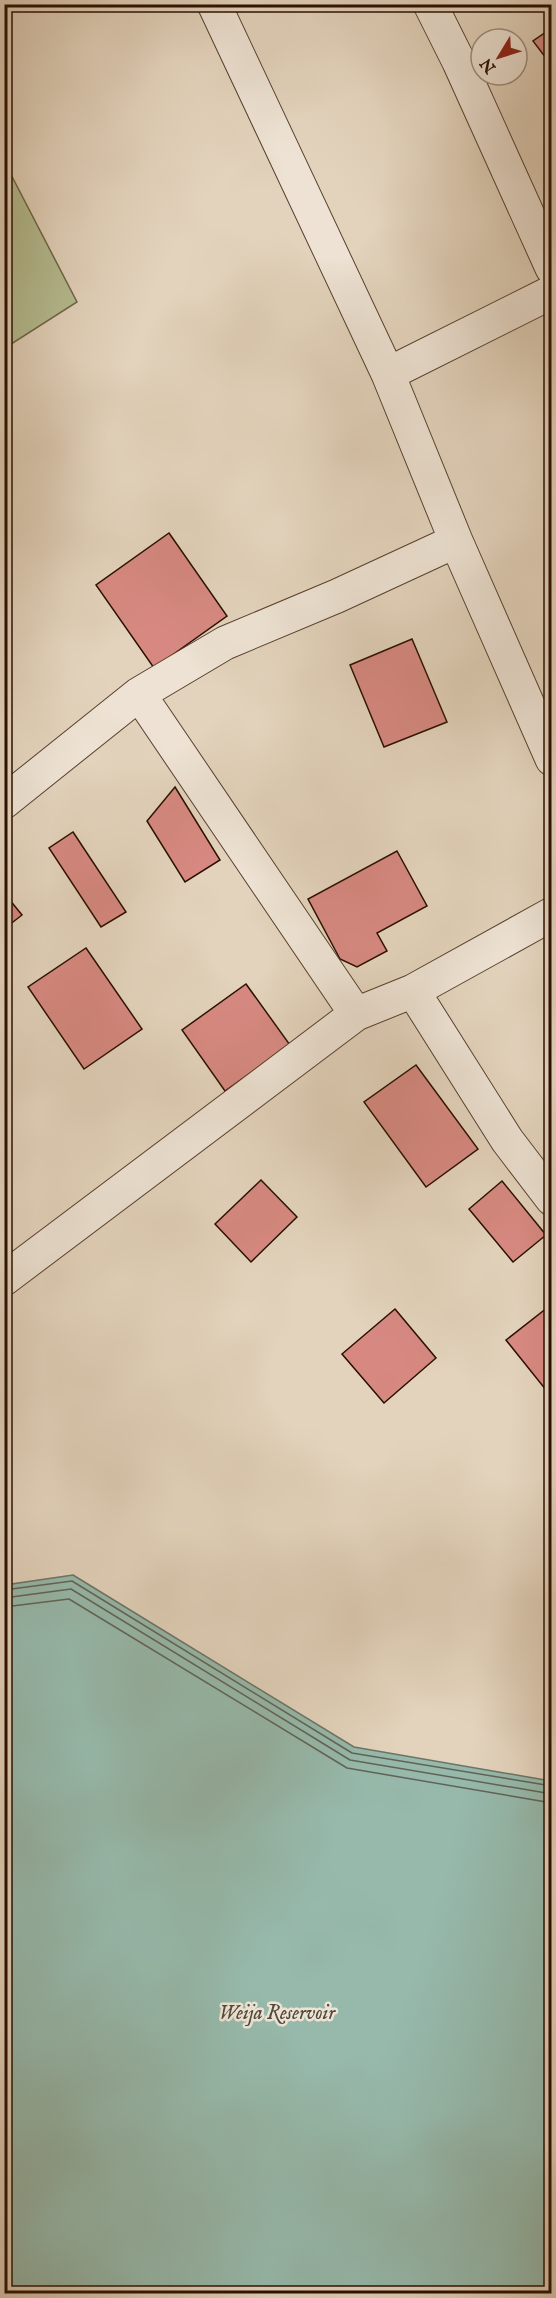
<svg xmlns="http://www.w3.org/2000/svg" width="556" height="2298" font-family="'IM FELL English',serif">
<rect width="100%" height="100%" fill="#e3d3bc"/>
<filter id="stains"><feTurbulence type="fractalNoise" baseFrequency=".00333" numOctaves="4"/><feColorMatrix values="0 0 0 0 .2 0 0 0 0 .09 0 0 0 0 .02 0 0 0 .5 -.17"/></filter>
<radialGradient id="worn" r=".72"><stop offset=".6" stop-color="#630" stop-opacity="0"/><stop offset="1" stop-color="#630" stop-opacity=".3"/></radialGradient>
<path fill="#b4bc90" stroke="#6f6648" stroke-width="1.5" d="M5,163L77,302L5,348H4Z"/>
<path fill="#96b9ab" stroke="#6b7567" stroke-width="1.5" d="M73,1575L354,1747L551,1781V2293H5V1585Z"/>
<g fill="none" stroke-linecap="round" stroke-linejoin="round">
<path stroke="#606456" stroke-width="1.5" d="M4,1590L72,1581L352,1753L552,1786
M4,1598L71,1589L350,1760L552,1794
M4,1607L69,1599L347,1768L552,1803"/>
</g>
<path fill="#d78981" stroke="#2a0f00" stroke-width="1.5" d="M552,28V66L533,41Z
M169,533L227,616L154,668L96,585Z
M412,639L447,722L384,747L350,665Z
M175,787L220,860L185,882L147,821Z
M73,832L126,912L101,927L49,848Z
M397,851L427,906L377,933L387,951L357,967L340,959L308,899Z
M4,893L22,915L4,929Z
M86,948L142,1029L84,1069L28,987Z
M246,984L290,1045L225,1091L182,1030Z
M416,1065L478,1149L426,1187L364,1102Z
M261,1180L297,1217L251,1262L215,1224Z
M502,1181L546,1235L513,1262L469,1209Z
M552,1304V1385L546,1390L506,1340Z
M395,1309L436,1358L384,1403L342,1354Z"/>
<g fill="none" stroke-linecap="round" stroke-linejoin="round">
<g stroke="#58402f" stroke-width="35">
<path id="street" d="M214,4L388,374L456,541L552,759
M430,4L459,62L552,268
M388,374L552,292
M139,694L356,1014
M4,802L139,694L225,643L337,596L456,541
M413,991L507,1140L552,1199
M4,1279L356,1014L413,991L552,914"/>
</g>
<use href="#street" stroke="#ede2d3" stroke-width="33"/>
</g>
<g text-anchor="middle" stroke-width="5" stroke-linejoin="round" paint-order="stroke">
<g font-size="20" font-style="italic" fill="#504a3c" stroke="#ede2d3">
<text x="277" y="2019">Weija Reservoir</text>
</g>
</g>
<rect width="556" height="2298" fill="none" stroke="#e3d3bc" stroke-width="24"/>
<rect x="6" y="6" width="544" height="2286" fill="none" stroke="#2a0f00" stroke-width="3"/>
<rect x="12" y="12" width="532" height="2274" fill="none" stroke="#2a0f00" stroke-width="1.5"/>
<g transform="translate(499 57) rotate(232)"><circle r="28" fill="#ede2d3" stroke="#9f8e7f" stroke-width="1.5"/>
<path d="M0-4.5L10 22L0 15L-10 22Z" fill="#8f2418"/>
<text y="-9" font-size="16" font-weight="bold" text-anchor="middle" fill="#2a0f00">N</text>
</g>
<rect width="100%" height="100%" filter="url(#stains)"/>
<rect width="100%" height="100%" fill="url(#worn)"/>
</svg>
